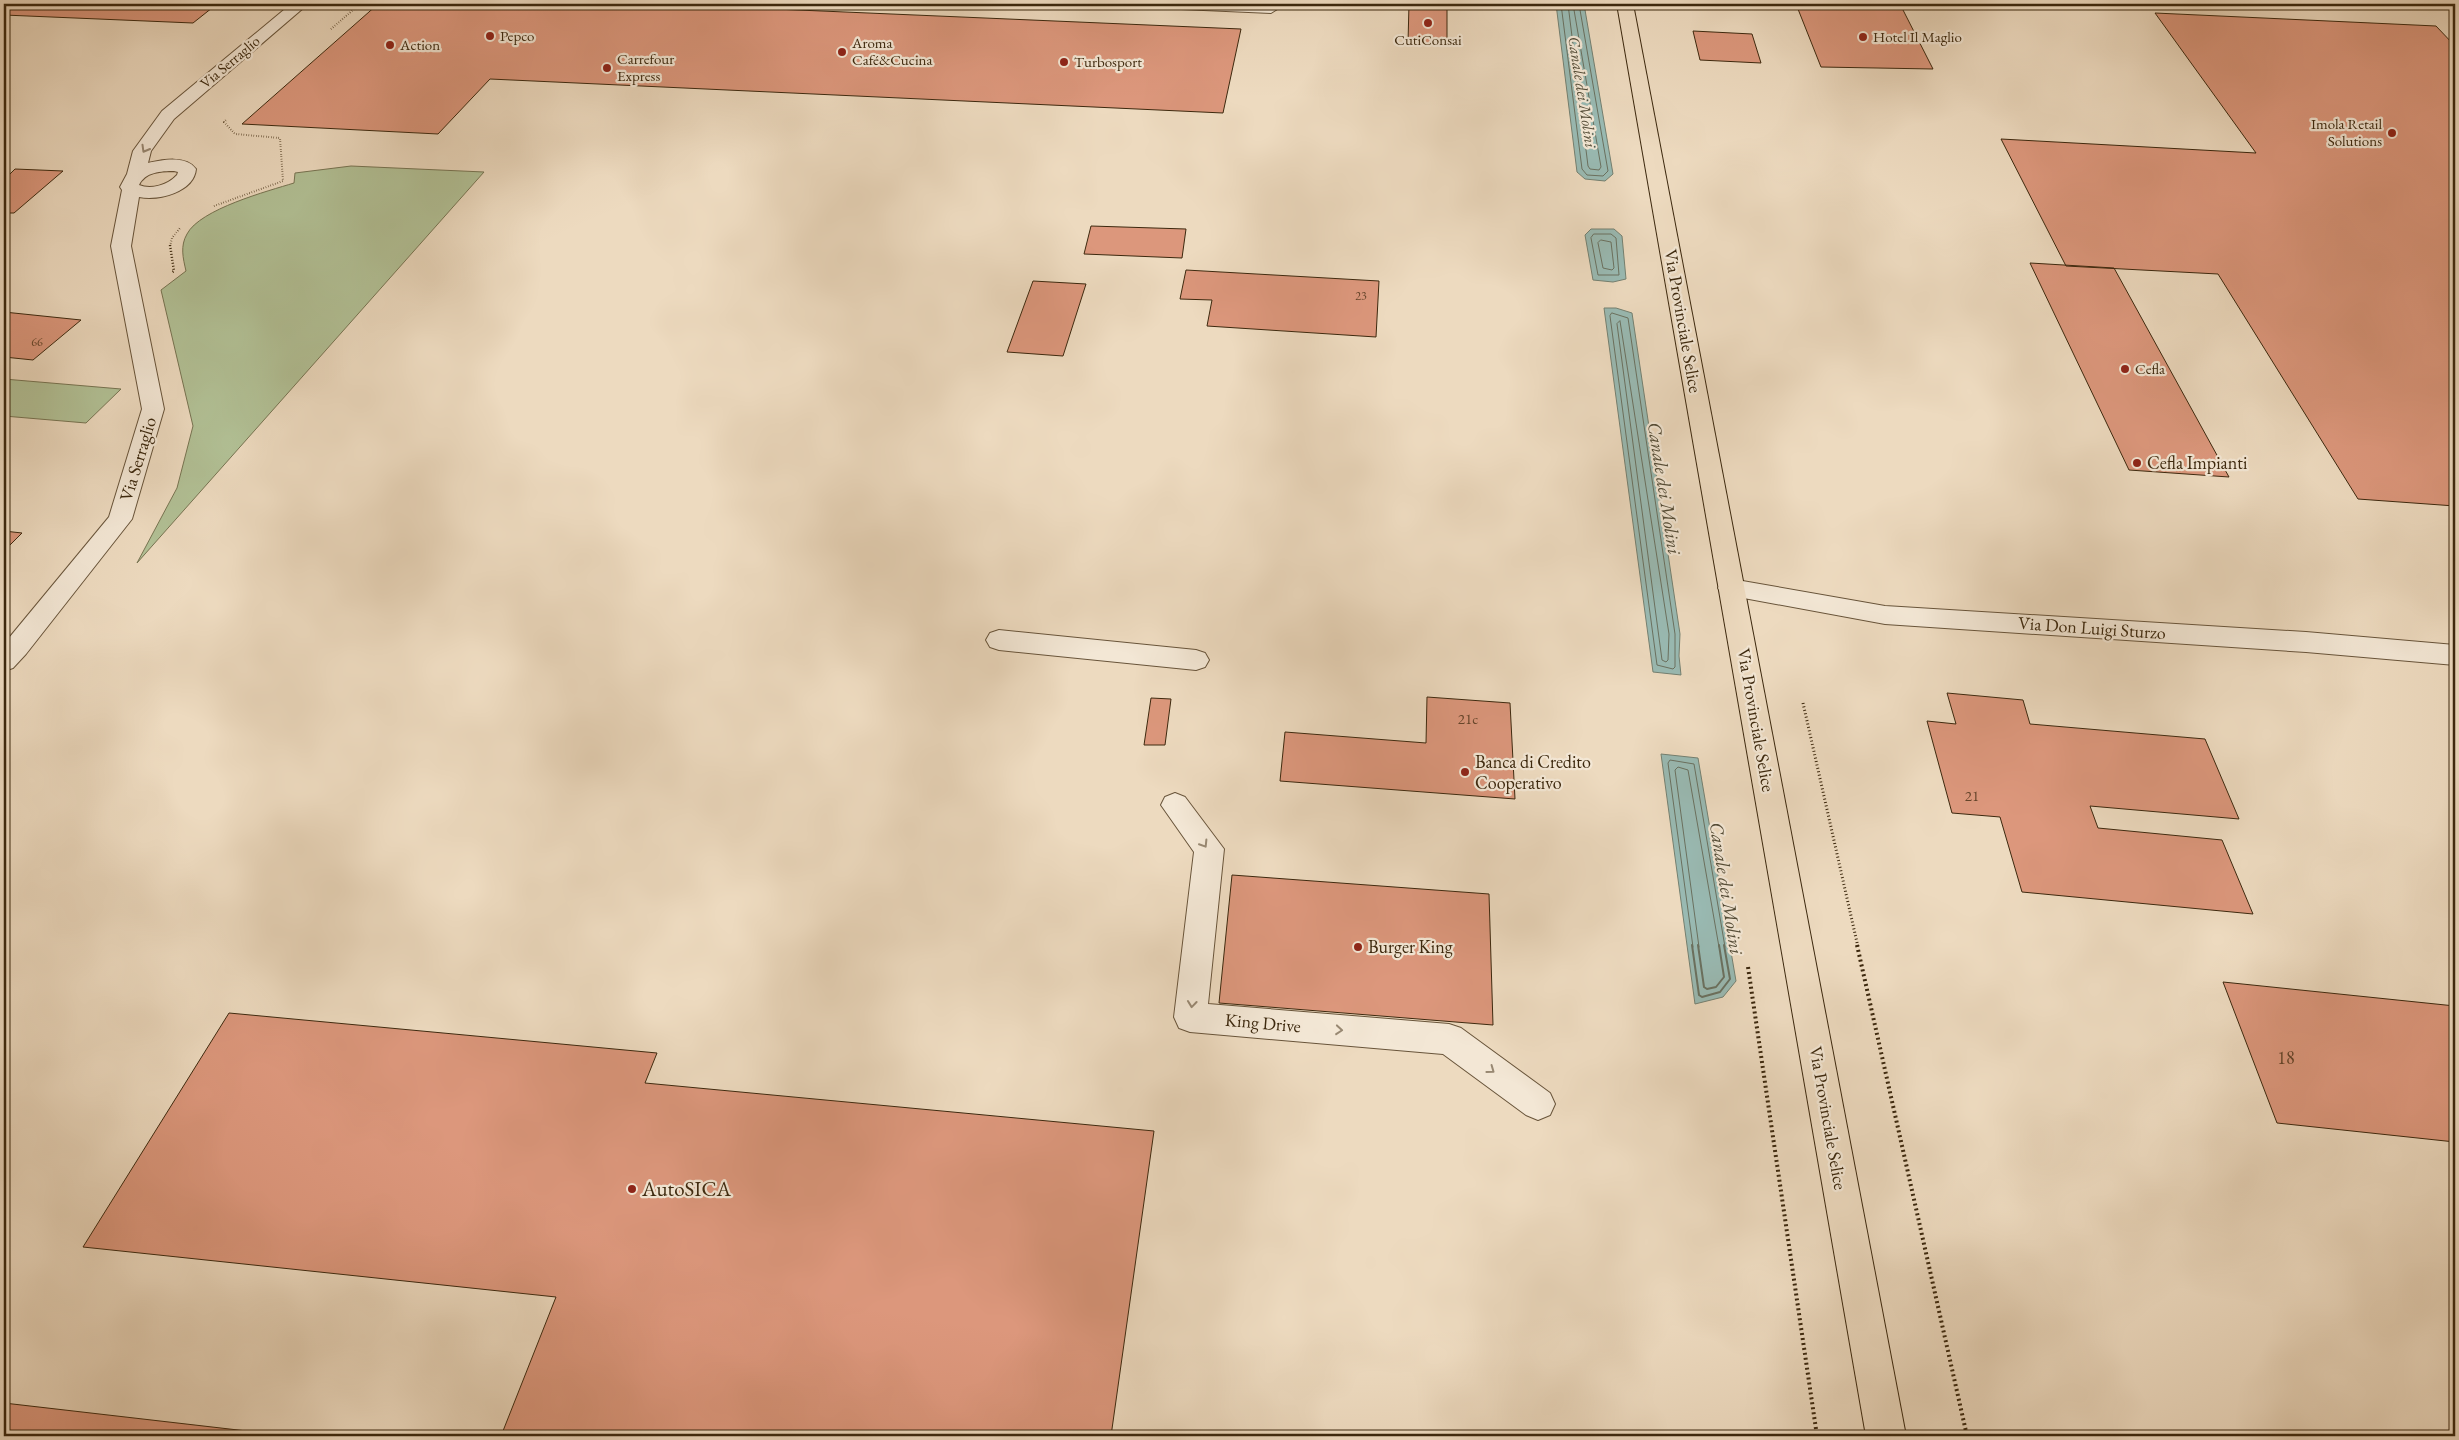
<svg xmlns="http://www.w3.org/2000/svg" width="2459" height="1440" font-family="'EB Garamond',serif">
<rect width="100%" height="100%" fill="#eddabf"/>
<filter id="stains"><feTurbulence type="fractalNoise" baseFrequency=".004" numOctaves="4"/><feColorMatrix values="0 0 0 0 .2 0 0 0 0 .09 0 0 0 0 .02 0 0 0 .5 -.17"/></filter>
<radialGradient id="worn" r=".72"><stop offset=".6" stop-color="#630" stop-opacity="0"/><stop offset="1" stop-color="#630" stop-opacity=".3"/></radialGradient>
<path fill="#b2c196" stroke="#777452" d="M351,166L484,172L137,563L177,488L193,426L161,290L186,271C183,258 180,246 187,234C200,209 268,191 294,183L295,173Z
M4,379L121,389L86,423L4,416Z"/>
<path fill="#99bab3" stroke="#748071" d="M1556,4H1584L1613,174L1605,181L1585,179L1577,172Z
M1591,229H1614L1622,236L1626,279L1613,282L1593,280L1585,235Z
M1604,308H1616L1632,313L1680,634L1679,656L1681,675L1653,672Z
M1661,754L1698,758L1736,981L1723,997L1695,1004Z"/>
<g fill="none" stroke-linecap="round" stroke-linejoin="round">
<path stroke="#6a7160" stroke-width="1" d="M1561,4L1582,169L1587,175L1603,176L1608,171L1579,4
M1568,4L1588,166L1590,169L1599,170L1601,167L1573,4
M1594,234H1611L1616,238L1619,275H1598L1591,238Z
M1601,240L1611,242L1614,268L1612,270L1603,268L1598,243Z
M1612,313L1628,318L1675,634V667L1673,669L1657,665L1610,316Z
M1620,321L1669,634L1668,660L1666,662L1662,660L1617,324Z
M1693,947L1668,763L1670,760L1694,764L1725,947
M1699,947L1675,770L1678,767L1688,770L1719,947"/>
<path stroke="#6a7160" stroke-width="2" d="M1692,945L1699,995L1702,997L1720,992L1730,979L1724,945
M1698,945L1704,987L1707,989L1716,987L1724,977L1719,945"/>
</g>
<path fill="#dc977c" stroke="#3c280e" d="M4,4H217L193,23L4,15Z
M378,4H658L1241,29L1223,113L490,79L438,134L242,124Z
M1409,4H1447V44L1408,43Z
M1796,4H1892L1902,8L1933,69L1821,67Z
M2155,13L2436,26L2455,46V506L2358,499L2218,274L2066,266L2001,139L2256,153Z
M1693,31L1752,34L1761,63L1700,60Z
M15,169L63,171L14,213H4V176H8Z
M1091,226L1186,229L1182,258L1084,254Z
M2030,263L2114,268L2229,477L2129,470Z
M1186,270L1379,281L1376,337L1207,326L1212,300L1180,299Z
M1033,281L1086,284L1063,356L1007,352Z
M4,312L81,320L33,360L4,357Z
M4,531L22,533L4,551Z
M1947,693L2023,700L2030,724L2205,739L2239,819L2090,806L2098,828L2222,840L2253,914L2022,892L2000,817L1952,813L1927,721L1956,724Z
M1427,697L1510,703L1515,799L1280,781L1285,732L1426,743Z
M1151,698L1171,699L1165,745H1144Z
M1232,875L1489,894L1493,1025L1219,1003Z
M2223,982L2455,1006V1142L2277,1123Z
M229,1013L657,1053L645,1083L1154,1131L1111,1436H501L556,1297L83,1247Z
M4,1403L290,1436H4Z"/>
<g fill="none" stroke-linecap="round" stroke-linejoin="round">
<g stroke="#68543a" stroke-width="2">
<path id="minor" d="M291,4H308L174,119L151,151L148,163C162,160 186,155 196,169C194,192 159,201 139,197L131,246L164,409L132,519L26,654L13,668L4,671V644L109,517L142,409L111,246L122,190L120,187L127,174L133,151L162,111ZM174,171L178,172L177,175C168,185 151,190 139,185C145,172 161,171 174,171Z
M1173,4H1279V8L1271,13L1181,9Z
M1731,579L1885,606L2306,632L2455,645V665L2306,652L1885,624L1722,594L1718,588L1722,582Z
M999,630L1196,650L1205,653L1209,660L1205,667L1196,670L999,650L990,647L986,640L990,633Z
M1175,793L1185,797L1224,849L1208,1004L1449,1024L1461,1028L1550,1093L1555,1104L1550,1115L1538,1120L1526,1115L1443,1054L1190,1032L1179,1028L1174,1017L1194,852L1161,805L1165,797Z"/>
</g>
<g stroke="#3c280e" stroke-width="2">
<path id="major" d="M1617,4H1633L1906,1436H1866Z"/>
</g>
<path stroke="#3c280e" stroke-width="2" stroke-dasharray="0.5 2" stroke-linecap="butt" d="M331,29L360,4
M214,206L283,181L280,138L235,134L224,122L226,120
M170,246L172,238L180,228"/>
<path stroke="#3c280e" stroke-width="2.5" stroke-dasharray="1 2" stroke-linecap="butt" d="M170,245L174,271L171,273"/>
<path stroke="#3c280e" stroke-width="3" stroke-dasharray="1 2.5" stroke-linecap="butt" d="M1803,703L1858,947"/>
<path stroke="#3c280e" stroke-width="4" stroke-dasharray="2 3" stroke-linecap="butt" d="M1857,945L1967,1436
M1748,967L1817,1436"/>
<use href="#minor" fill="#f3e7d5" fill-rule="evenodd"/>
<use href="#major" fill="#eddabf" fill-rule="evenodd"/>
</g>
<defs><path id="oneway-chevron" d="M-2-3.5L2.5 0L-2 3.5" fill="none" stroke-width="1.6" stroke-linecap="round" stroke-linejoin="round" transform="scale(1.25)"/></defs>
<g stroke="#988872">
<use href="#oneway-chevron" transform="translate(145 149) rotate(120)"/>
<use href="#oneway-chevron" transform="translate(1204 844) rotate(58)"/>
<use href="#oneway-chevron" transform="translate(1192 1004) rotate(96)"/>
<use href="#oneway-chevron" transform="translate(1339 1030) rotate(5)"/>
<use href="#oneway-chevron" transform="translate(1491 1070) rotate(36)"/>
</g>
<g fill="#8f2418" stroke="#f3e7d5" stroke-width="2">
<circle cx="1428" cy="23" r="5"/>
<circle cx="490" cy="36" r="5"/>
<circle cx="1863" cy="37" r="5"/>
<circle cx="390" cy="45" r="5"/>
<circle cx="842" cy="52" r="5"/>
<circle cx="1064" cy="62" r="5"/>
<circle cx="607" cy="68" r="5"/>
<circle cx="2392" cy="133" r="5"/>
<circle cx="2125" cy="369" r="5"/>
<circle cx="2137" cy="463" r="5"/>
<circle cx="1465" cy="772" r="5"/>
<circle cx="1358" cy="947" r="5"/>
<circle cx="632" cy="1189" r="5"/>
</g>
<g text-anchor="middle" stroke-width="4.5" stroke-linejoin="round" paint-order="stroke">
<g font-size="12" fill="#64442a">
<text x="1361" y="300">23</text>
<text x="37" y="346">66</text>
</g>
<g font-size="15" fill="#3c280e" stroke="#f3e7d5" text-anchor="start">
<text x="500" y="41">Pepco</text>
<text x="1873" y="42">Hotel Il Maglio</text>
<text x="1428" y="45" text-anchor="middle">CutiConsai</text>
<text x="852" y="48">Aroma<tspan x="852" dy="17">Café&amp;Cucina</tspan></text>
<text x="400" y="50">Action</text>
<text x="617" y="64">Carrefour<tspan x="617" dy="17">Express</tspan></text>
<text x="1074" y="67">Turbosport</text>
<text x="2382" y="129" text-anchor="end">Imola Retail<tspan x="2382" dy="17">Solutions</tspan></text>
<text x="2135" y="374">Cefla</text>
</g>
<g font-size="15" fill="#3c280e" stroke="#f3e7d5">
<text transform="translate(230 62) rotate(-40)" y="5">Via Serraglio</text>
</g>
<g font-size="15" fill="#64442a">
<text x="1468" y="724">21c</text>
<text x="1972" y="801">21</text>
</g>
<g font-size="16" font-style="italic" fill="#534c37" stroke="#f3e7d5">
<text transform="translate(1583 92) rotate(81)" y="6">Canale dei Molini</text>
</g>
<g font-size="18" fill="#3c280e" stroke="#f3e7d5">
<text transform="translate(1683 321) rotate(80)" y="6">Via Provinciale Selice</text>
<text transform="translate(138 459) rotate(-73)" y="6">Via Serraglio</text>
<text transform="translate(2092 628) rotate(4)" y="6">Via Don Luigi Sturzo</text>
<text transform="translate(1756 720) rotate(80)" y="6">Via Provinciale Selice</text>
<text transform="translate(1263 1023) rotate(5)" y="6">King Drive</text>
<text transform="translate(1828 1118) rotate(80)" y="6">Via Provinciale Selice</text>
</g>
<g font-size="18" fill="#3c280e" stroke="#f3e7d5" text-anchor="start">
<text x="2147" y="469">Cefla Impianti</text>
<text x="1475" y="768">Banca di Credito<tspan x="1475" dy="21">Cooperativo</tspan></text>
<text x="1368" y="953">Burger King</text>
</g>
<g font-size="18" fill="#64442a">
<text x="2286" y="1064">18</text>
</g>
<g font-size="19" font-style="italic" fill="#534c37" stroke="#f3e7d5">
<text transform="translate(1665 488) rotate(81)" y="7">Canale dei Molini</text>
<text transform="translate(1727 888) rotate(81)" y="7">Canale dei Molini</text>
</g>
<g font-size="21" fill="#3c280e" stroke="#f3e7d5" text-anchor="start">
<text x="642" y="1196">AutoSICA</text>
</g>
</g>
<rect width="2459" height="1440" fill="none" stroke="#eddabf" stroke-width="20"/>
<rect x="5" y="5" width="2449" height="1430" fill="none" stroke="#3c280e" stroke-width="2.5"/>
<rect x="10" y="10" width="2439" height="1420" fill="none" stroke="#3c280e"/>
<rect width="100%" height="100%" filter="url(#stains)"/>
<rect width="100%" height="100%" fill="url(#worn)"/>
</svg>
